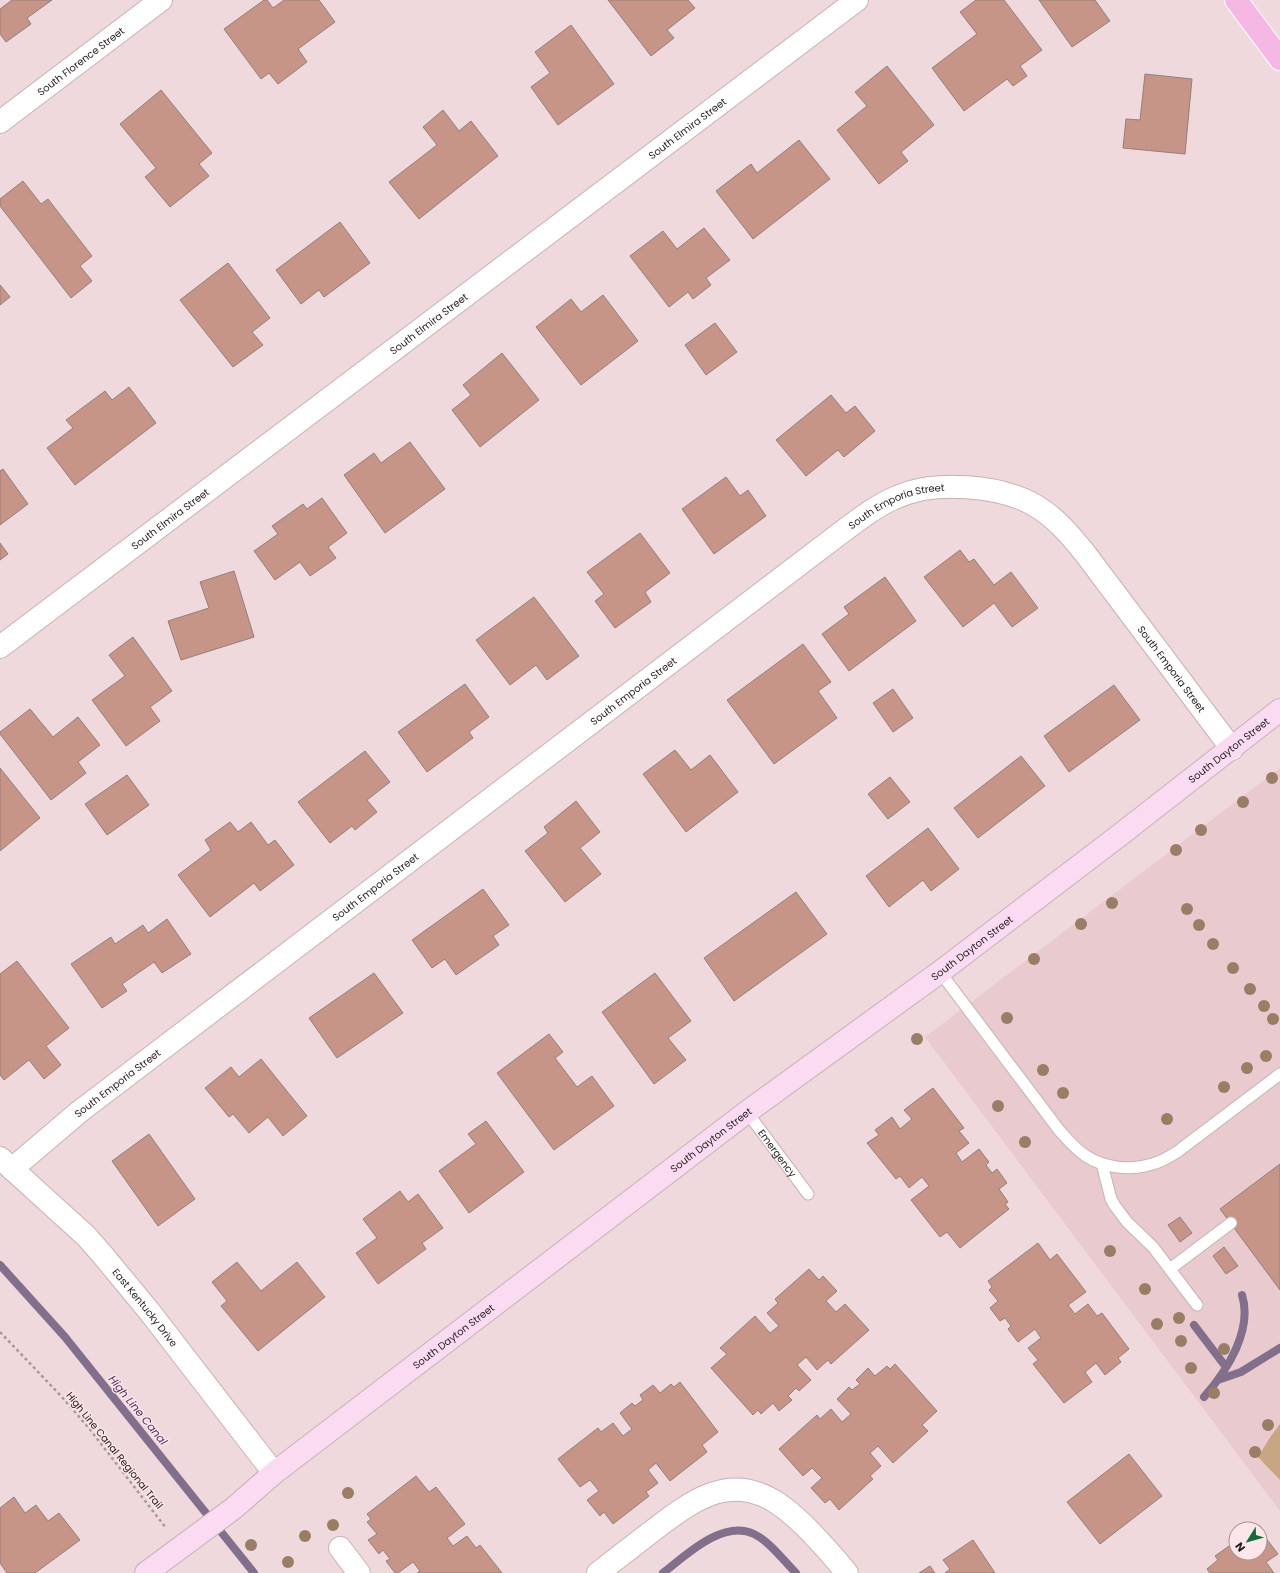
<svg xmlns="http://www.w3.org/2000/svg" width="1280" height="1573" font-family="Poppins,sans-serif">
<rect width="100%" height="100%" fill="#efd9dc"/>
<path fill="#e9cbcf" d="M1280,768V1511L925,1037Z"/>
<path fill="#c9a683" d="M1280,1424V1480L1258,1457L1271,1436Z"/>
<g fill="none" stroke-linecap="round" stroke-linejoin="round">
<path stroke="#826f8c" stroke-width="8" d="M0,1265L65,1337L254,1573
M1194,1325L1226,1367
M1218,1380L1241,1372L1280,1348
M1204,1397C1227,1371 1253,1330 1242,1295
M663,1573C686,1555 723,1519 754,1534C770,1542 783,1560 796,1573"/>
</g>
<path fill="#c79587" stroke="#92807a" d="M12,0H52L27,18L31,24L6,42L0,34V9Z
M264,0H267L273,8L284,0H319L335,22L298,49L307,62L278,84L269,73L261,79L224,29Z
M608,0H688L695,8L667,30L674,38L651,56Z
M976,0H1004L1042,50L1020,66L1027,76L1013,86L1007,79L964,111L932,68L977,34L960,12Z
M1039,0H1095L1110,21L1072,47Z
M571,25L614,84L558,125L531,87L550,73L535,52Z
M887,66L934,125L901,152L908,161L879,184L837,130L867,106L855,92Z
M1145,74L1192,79L1185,154L1123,148L1126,119L1140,120Z
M161,90L212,153L199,164L209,176L170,207L145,177L156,168L120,124Z
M443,110L459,131L471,121L498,156L419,219L389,182L437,145L423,127Z
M799,140L830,179L753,239L716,191L751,164L757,173Z
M23,181L41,204L48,199L92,256L80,266L92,281L71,298L0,206V199Z
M340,222L370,263L324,297L319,290L301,304L276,270Z
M704,228L730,260L706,278L711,285L693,299L688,292L669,307L630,256L663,231L677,249Z
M228,263L270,318L252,332L263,345L233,367L180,300Z
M0,285L10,297L0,305Z
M603,295L638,341L581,385L536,327L571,299L581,312Z
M715,323L737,352L706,375L685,345Z
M502,353L539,400L480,447L452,410L471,395L463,385Z
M129,387L156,423L75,485L47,448L73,428L66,420L105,391L112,400Z
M831,395L846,413L855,406L875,431L844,457L838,450L806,476L776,440Z
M410,442L445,489L385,533L344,475L374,453L381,463Z
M3,469L28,504L0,525V471Z
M726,477L740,496L748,490L766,516L714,554L682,509Z
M322,498L347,533L328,547L336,558L310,576L300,562L275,580L254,551L278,534L272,526L303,504L307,509Z
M640,533L670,573L645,592L651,602L615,628L595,601L604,594L587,572Z
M0,543L8,554L0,560Z
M960,550L969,562L974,559L994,585L1011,572L1038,608L1012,627L994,603L963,627L924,577Z
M234,571L254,637L181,660L168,621L209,608L200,582Z
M885,577L916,621L849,671L822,634L849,614L844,607Z
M534,597L579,656L547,680L536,665L510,685L476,640Z
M133,637L172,691L150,707L160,721L126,746L92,700L125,676L109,655Z
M803,644L831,682L818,691L837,718L774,764L727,700Z
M465,684L489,717L469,732L473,738L427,772L398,732Z
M1114,685L1140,720L1069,772L1044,736Z
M893,689L913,718L893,732L873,703Z
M30,709L53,737L78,717L100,745L78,762L86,773L51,800L0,734V732Z
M675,750L691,770L710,755L738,792L686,832L643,774Z
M365,751L390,782L367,800L377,812L355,830L352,826L330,843L298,802Z
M1021,756L1045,786L978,838L954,808Z
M0,768L40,818L0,851Z
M127,775L149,805L107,835L85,804Z
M890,777L910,802L888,819L868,794Z
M576,801L600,832L580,848L601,874L565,902L525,851L548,833L544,827Z
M230,822L238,832L251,822L268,845L275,840L294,865L260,891L254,883L210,917L178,875L211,850L205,840Z
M928,828L959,869L931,891L923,880L889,907L866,876Z
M483,889L509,925L493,936L499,945L456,975L445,959L432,968L412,940Z
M796,892L827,934L734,1001L704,958Z
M167,919L191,954L162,973L154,962L122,984L127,991L102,1008L71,964L111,937L115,944L143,925L148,933Z
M17,961L69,1028L46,1046L61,1065L44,1079L29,1060L4,1080L0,1075V974Z
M374,973L403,1013L337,1058L309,1018Z
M655,973L691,1021L668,1038L686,1060L654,1084L602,1012Z
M549,1034L563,1052L555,1058L577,1087L592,1076L614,1106L554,1150L497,1073Z
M261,1059L307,1116L283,1136L268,1117L249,1133L233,1114L229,1117L205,1088L231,1067L239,1077Z
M933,1088L964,1128L959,1131L969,1143L956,1153L962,1162L979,1149L989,1162L986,1165L992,1173L997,1169L1007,1183L999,1189L1008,1202L1005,1204L1009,1209L960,1248L947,1232L940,1237L911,1200L929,1186L922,1177L909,1188L900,1176L896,1179L867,1143L879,1135L875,1130L892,1117L900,1129L912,1119L904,1110Z
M486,1121L524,1172L469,1213L439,1171L476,1144L468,1134Z
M149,1134L195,1199L158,1226L112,1161Z
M1280,1164V1290L1220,1209Z
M400,1191L408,1202L418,1194L443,1228L422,1243L426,1249L378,1284L356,1253L377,1238L363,1219Z
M1180,1217L1192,1233L1180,1242L1168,1225Z
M1038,1243L1050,1260L1057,1254L1086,1292L1068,1305L1075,1314L1088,1304L1097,1316L1102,1313L1129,1349L1118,1358L1121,1362L1105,1375L1096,1363L1085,1372L1092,1382L1064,1403L1033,1364L1038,1360L1028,1348L1041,1338L1035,1329L1018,1342L1008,1329L1011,1326L1005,1318L1000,1321L990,1308L998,1301L989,1290L992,1287L988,1281Z
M1224,1247L1238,1266L1226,1274L1213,1256Z
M237,1262L261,1291L297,1262L325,1297L258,1351L221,1306L227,1301L212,1282Z
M809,1269L819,1280L823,1276L837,1291L826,1301L836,1312L845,1304L869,1330L831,1364L828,1360L817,1370L806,1357L797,1365L811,1380L799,1391L796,1388L788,1396L792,1400L779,1411L773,1403L761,1414L758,1410L753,1415L711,1368L727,1354L720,1348L755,1316L770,1333L779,1326L767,1313L778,1303L775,1299Z
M895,1364L937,1411L922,1425L928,1431L893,1463L878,1446L870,1453L881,1466L870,1476L873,1479L839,1510L830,1499L825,1503L811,1488L822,1478L812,1468L803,1476L779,1449L817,1415L820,1419L831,1409L842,1422L851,1414L837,1399L849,1387L852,1390L860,1384L856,1380L868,1368L875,1376L887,1366L890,1369Z
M680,1382L718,1432L702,1445L707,1452L670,1481L656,1463L648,1470L658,1483L646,1492L649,1496L613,1524L604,1512L600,1516L587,1500L599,1491L590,1480L580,1487L558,1459L598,1428L601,1432L613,1423L623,1436L632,1429L620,1413L632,1403L635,1406L643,1400L640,1395L653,1385L660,1393L671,1384L674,1387Z
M1129,1454L1162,1496L1100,1544L1067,1502Z
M416,1476L429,1492L436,1487L465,1524L447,1538L453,1546L467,1536L476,1548L480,1545L502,1573H417L420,1571L413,1562L398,1573H395L386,1561L390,1559L383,1550L379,1554L368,1540L377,1534L367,1522L371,1519L367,1514Z
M14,1497L25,1513L36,1505L48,1521L59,1513L80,1540L35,1573H7L0,1563V1508Z
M1265,1537L1278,1554L1266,1562L1274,1573H1210L1207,1569L1218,1560L1215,1556L1236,1541V1553H1260V1539L1261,1541Z
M973,1540L995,1573H945L950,1569L943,1560Z
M930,1566L935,1573H919Z"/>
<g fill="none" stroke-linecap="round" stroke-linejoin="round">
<g stroke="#c6b2b5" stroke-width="13">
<g id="lane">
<path d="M940,972L1059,1130C1067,1139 1075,1149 1086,1156C1104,1168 1131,1171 1152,1164C1161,1162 1169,1157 1177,1152L1280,1074"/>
<path id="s1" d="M747,1112L808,1194"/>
<path d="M1102,1164L1111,1199L1115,1206L1127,1222L1153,1247L1197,1305"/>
<path d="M1170,1269L1231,1223"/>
</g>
</g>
<g stroke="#c6b2b5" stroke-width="24">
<g id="street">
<path id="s2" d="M0,122L161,0"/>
<path id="s3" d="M0,647L857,0"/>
<path id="s4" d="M0,1158L86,1236L101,1253L149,1311L274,1473"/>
<path id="s5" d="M12,1169L79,1112L838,535C857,521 875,506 897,497C934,480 1001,485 1036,506C1056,518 1070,535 1084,552L1232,749"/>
<path d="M340,1548L359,1573"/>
<path d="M598,1573C616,1559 633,1546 651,1532C688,1504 726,1472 774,1501C799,1516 828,1550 847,1573"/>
</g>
</g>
<g stroke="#c6b2b5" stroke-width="24">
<g id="secondary">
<path id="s6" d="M146,1573L234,1508L274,1473L747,1112L940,972L1116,838L1280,710"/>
</g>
</g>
<g stroke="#fff" stroke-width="24">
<path id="primary" d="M1236,0L1280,59"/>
</g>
<path stroke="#a9989b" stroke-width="2.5" stroke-dasharray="3 3" stroke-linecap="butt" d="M0,1332L61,1396L88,1427L166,1528"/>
<use href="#lane" stroke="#fff" stroke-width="11"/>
<use href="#street" stroke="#fff" stroke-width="22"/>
<use href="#secondary" stroke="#fadbf2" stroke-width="22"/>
<use href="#primary" stroke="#f5b7e4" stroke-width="22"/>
</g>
<g fill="#9a7d65">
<circle cx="1272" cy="778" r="6"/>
<circle cx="1243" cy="802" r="6"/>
<circle cx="1201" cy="830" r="6"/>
<circle cx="1176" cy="850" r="6"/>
<circle cx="1112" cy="903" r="6"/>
<circle cx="1187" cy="909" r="6"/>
<circle cx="1081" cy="924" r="6"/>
<circle cx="1199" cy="925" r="6"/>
<circle cx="1213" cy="944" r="6"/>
<circle cx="1034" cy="959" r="6"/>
<circle cx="1233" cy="968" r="6"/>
<circle cx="1250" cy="989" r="6"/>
<circle cx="1264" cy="1006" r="6"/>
<circle cx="1007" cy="1018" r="6"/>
<circle cx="1273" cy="1019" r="6"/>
<circle cx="917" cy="1039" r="6"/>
<circle cx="1266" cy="1056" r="6"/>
<circle cx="1247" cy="1068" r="6"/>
<circle cx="1043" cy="1070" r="6"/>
<circle cx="1224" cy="1087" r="6"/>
<circle cx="1063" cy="1093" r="6"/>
<circle cx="998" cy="1106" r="6"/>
<circle cx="1167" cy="1119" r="6"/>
<circle cx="1025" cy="1142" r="6"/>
<circle cx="1110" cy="1251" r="6"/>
<circle cx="1145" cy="1289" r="6"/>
<circle cx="1179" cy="1318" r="6"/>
<circle cx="1157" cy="1324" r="6"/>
<circle cx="1181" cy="1341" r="6"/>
<circle cx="1224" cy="1349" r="6"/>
<circle cx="1191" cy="1368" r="6"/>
<circle cx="1214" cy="1393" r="6"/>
<circle cx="1268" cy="1425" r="6"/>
<circle cx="1255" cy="1452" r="6"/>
<circle cx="348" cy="1493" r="6"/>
<circle cx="333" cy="1525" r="6"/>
<circle cx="305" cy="1536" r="6"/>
<circle cx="251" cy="1545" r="6"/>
<circle cx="288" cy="1562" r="6"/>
</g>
<g text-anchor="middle" stroke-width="3" stroke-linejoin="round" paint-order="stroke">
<g font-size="10" fill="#231c1d" stroke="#fce6e9">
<text dy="4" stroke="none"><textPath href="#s2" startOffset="101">South Florence Street</textPath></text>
<text dy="4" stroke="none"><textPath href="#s3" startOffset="861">South Elmira Street</textPath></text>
<text dy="4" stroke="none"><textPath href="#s3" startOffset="537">South Elmira Street</textPath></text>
<text dy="4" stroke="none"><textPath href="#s5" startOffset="1108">South Emporia Street</textPath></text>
<text dy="4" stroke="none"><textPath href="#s3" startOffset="213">South Elmira Street</textPath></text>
<text dy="4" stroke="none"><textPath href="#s5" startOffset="1468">South Emporia Street</textPath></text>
<text dy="4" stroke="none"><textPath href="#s5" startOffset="784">South Emporia Street</textPath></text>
<text dy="4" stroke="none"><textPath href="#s6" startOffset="1360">South Dayton Street</textPath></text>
<text dy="4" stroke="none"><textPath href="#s5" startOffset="460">South Emporia Street</textPath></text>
<text dy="4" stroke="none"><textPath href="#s6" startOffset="1036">South Dayton Street</textPath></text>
<text dy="4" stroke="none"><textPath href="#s5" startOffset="136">South Emporia Street</textPath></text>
<text dy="4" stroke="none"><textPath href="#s6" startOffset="712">South Dayton Street</textPath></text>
<text dy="4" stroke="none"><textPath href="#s1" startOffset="51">Emergency</textPath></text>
<text dy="4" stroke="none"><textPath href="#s4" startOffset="209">East Kentucky Drive</textPath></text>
<text dy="4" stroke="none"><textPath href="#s6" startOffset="388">South Dayton Street</textPath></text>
<text transform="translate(115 1450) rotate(51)" y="4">High Line Canal Regional Trail</text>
</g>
<g font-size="11" font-style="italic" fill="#4c2d62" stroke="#fce6e9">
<text transform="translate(138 1410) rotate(51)" y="4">High Line Canal</text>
</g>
</g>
<g transform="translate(1248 1541) rotate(233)"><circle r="19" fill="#fce6e9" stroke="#a59597"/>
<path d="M0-3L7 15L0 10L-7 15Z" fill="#15693b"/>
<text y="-6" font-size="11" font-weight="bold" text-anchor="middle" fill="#231c1d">N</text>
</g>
</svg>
